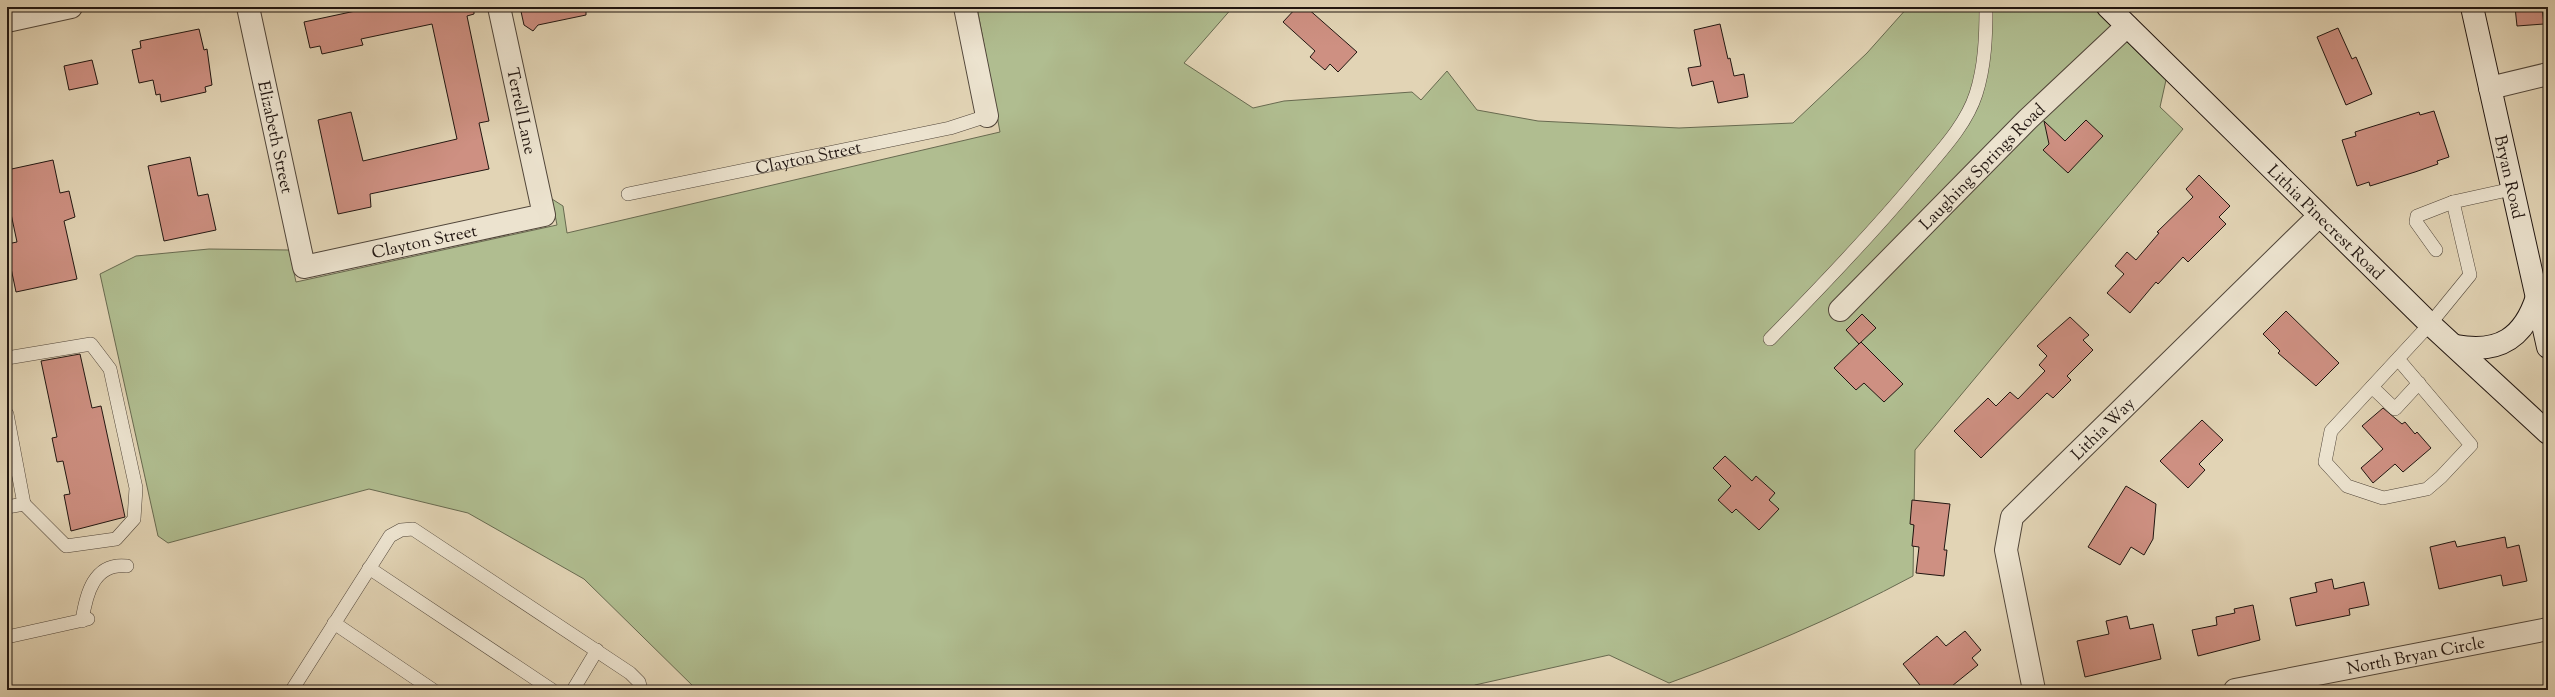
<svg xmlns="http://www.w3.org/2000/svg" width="2555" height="697" font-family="'Sorts Mill Goudy',serif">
<rect width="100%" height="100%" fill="#e2d4b5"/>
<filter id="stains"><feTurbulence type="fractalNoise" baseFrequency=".005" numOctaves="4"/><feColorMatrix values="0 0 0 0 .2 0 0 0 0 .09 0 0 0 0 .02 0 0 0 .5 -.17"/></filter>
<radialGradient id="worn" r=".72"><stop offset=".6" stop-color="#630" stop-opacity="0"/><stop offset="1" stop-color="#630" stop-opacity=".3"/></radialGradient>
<path fill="#b0bd90" stroke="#686a50" d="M977,7H1233L1184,63L1253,108L1284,101L1412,92L1421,100L1447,71L1477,110L1538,121L1679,128L1793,123L1867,53L1908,7H2092L2166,80L2160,107L2183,129L1915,450L1913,576C1835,618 1752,653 1669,683L1609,655L1475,685L1468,690H697L584,579L468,513L369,489L168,543L158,536L100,274L136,256L209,249L289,250L296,282L557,225L552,199L563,206L567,233L1000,132Z"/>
<path fill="#ce9082" stroke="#211611" d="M374,7H474V14L467,16L489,121L479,123L489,169L370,194L371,207L338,214L318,120L351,112L363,161L457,139L432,24L361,39L363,45L322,54L320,46L310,48L304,22Z
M520,7H586V15L538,25L533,31L524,25Z
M1297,7H1306L1357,52L1338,72L1330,64L1325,70L1310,57L1315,51L1283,22Z
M2515,7H2542L2544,24L2517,26Z
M1720,24L1728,59L1730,58L1734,76L1744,74L1748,97L1718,103L1713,81L1692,86L1688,68L1701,66L1694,30Z
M2338,28L2352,59L2356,57L2372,94L2346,105L2317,37Z
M199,29L204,50L207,49L212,85L205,87L206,92L161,102L160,94L156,95L153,80L139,83L132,50L141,48L140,41Z
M92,60L98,84L69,90L64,66Z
M2434,111L2449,157L2437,161L2438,164L2415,172L2370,186L2369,182L2357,186L2342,140L2356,136L2355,132L2374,126L2419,112L2420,115Z
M2086,120L2103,136L2068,173L2043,150L2049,144L2044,121L2065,141Z
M190,157L198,196L208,194L216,230L164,241L148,166Z
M53,160L60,193L69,191L75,217L64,221L77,279L16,292L7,249V244L17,242L7,195V170Z
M2199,175L2230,206L2219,217L2226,224L2188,262L2183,257L2158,284L2156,282L2130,313L2107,293L2124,274L2115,266L2127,252L2136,260L2159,233L2157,232L2193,197L2186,189Z
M2286,311L2339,363L2316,386L2278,353L2280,351L2263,334Z
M1862,314L1876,328L1859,344L1846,330Z
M2070,317L2089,335L2083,340L2093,350L2067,376L2071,380L2053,398L2047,393L1981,458L1954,431L1988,398L1996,406L2010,392L2018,399L2045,371L2039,365L2047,356L2037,346Z
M1861,342L1903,384L1884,402L1864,383L1856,390L1834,368Z
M80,354L92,408L101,406L125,517L71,531L64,495L70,494L63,461L57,462L52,438L57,437L41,361Z
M2383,408L2402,424L2405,422L2415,434L2417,432L2431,448L2403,472L2395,464L2373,483L2361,468L2383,449L2362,426Z
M2202,420L2223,440L2199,464L2205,470L2188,488L2160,461Z
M1725,456L1752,481L1756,476L1775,493L1769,500L1779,509L1759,530L1736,509L1732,513L1718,500L1731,486L1713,468Z
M2126,486L2156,504L2153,539L2144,555L2131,547L2120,565L2088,547Z
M1912,500L1950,504L1944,550H1947L1944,576L1916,573L1919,547L1912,546L1914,525L1910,524Z
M2505,537L2507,548L2519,545L2527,581L2503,586L2501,575L2439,589L2430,547L2455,541L2457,547Z
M2332,579L2334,589L2364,582L2369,605L2349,609L2350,615L2296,626L2290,598L2317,592L2315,583Z
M2253,605L2260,640L2198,656L2192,630L2217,625L2216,617L2235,613L2234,609Z
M2127,616L2130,629L2153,624L2161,659L2085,677L2077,641L2109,634L2106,621Z
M1965,631L1981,650L1972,658L1978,665L1947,690H1924L1903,664L1937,636L1946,646Z"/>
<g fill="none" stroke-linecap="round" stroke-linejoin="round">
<g stroke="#51463a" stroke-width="14">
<g id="lane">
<path id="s1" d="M628,194L950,128L987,116"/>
<path d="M2436,250L2416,222L2417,216L2453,202"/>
<path d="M1770,339C1822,286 1873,233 1920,176C1941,151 1966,125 1976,94C1985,66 1986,36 1986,7"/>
<path d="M7,358L91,344L110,369L136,488L134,519L116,539L66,546L24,504"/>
<path d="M2398,359L2471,445L2441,477L2427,489L2383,498L2347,486L2325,462L2331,431L2430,324L2470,275L2453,202L2512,189"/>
<path d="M2372,387L2395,409L2419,383"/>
<path d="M7,414L24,504L7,507"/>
<path d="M369,568L552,690"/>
<path d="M82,621C86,594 94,562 127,566"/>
<path d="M334,623L433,690"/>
<path d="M7,637L88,619"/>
<path d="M292,690L390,536L401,530L413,529L630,673L639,682L641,690"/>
<path d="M573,690L597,650"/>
</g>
</g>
<g stroke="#51463a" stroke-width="24">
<g id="street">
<path id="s2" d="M248,7L304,267L544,215L499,7"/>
<path d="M965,7L987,116"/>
<path d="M7,21L71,7"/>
<path d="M2490,88L2548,74"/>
<path id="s3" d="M1840,310L2028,119L2127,26"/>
<path id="s4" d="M2034,690L2006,550L2012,517L2319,216"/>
<path id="s5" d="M2235,690L2548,629"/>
</g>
</g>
<g stroke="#211611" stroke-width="24">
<g id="secondary">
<path id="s6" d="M2108,7L2430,324L2548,433"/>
<path id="s7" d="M2472,7L2548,347"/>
<path d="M2456,346C2499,354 2524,338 2537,297"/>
</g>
</g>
<use href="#lane" stroke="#ece3cf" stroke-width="13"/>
<use href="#street" stroke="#ece3cf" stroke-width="22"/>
<use href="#secondary" stroke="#ece3cf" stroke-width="22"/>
</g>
<g text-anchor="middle" stroke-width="3" stroke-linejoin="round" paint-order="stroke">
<g font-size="17" fill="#211611" stroke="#ece3cf">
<text transform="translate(522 111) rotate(78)" y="6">Terrell Lane</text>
<text dy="6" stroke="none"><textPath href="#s2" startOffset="133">Elizabeth Street</textPath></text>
<text dy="6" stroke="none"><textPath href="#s1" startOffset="184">Clayton Street</textPath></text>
<text dy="6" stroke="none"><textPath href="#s3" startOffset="202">Laughing Springs Road</textPath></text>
<text dy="6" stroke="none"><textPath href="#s7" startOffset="174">Bryan Road</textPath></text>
<text dy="6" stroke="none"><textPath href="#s6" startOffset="306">Lithia Pinecrest Road</textPath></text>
<text dy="6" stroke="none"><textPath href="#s2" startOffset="389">Clayton Street</textPath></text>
<text dy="6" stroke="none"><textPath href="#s4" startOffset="303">Lithia Way</textPath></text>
<text dy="6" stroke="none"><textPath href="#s5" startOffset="184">North Bryan Circle</textPath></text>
</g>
</g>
<rect width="2555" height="697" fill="none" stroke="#e2d4b5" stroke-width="24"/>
<rect x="8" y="8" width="2539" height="681" fill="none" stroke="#211611" stroke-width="2"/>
<rect x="12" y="12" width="2531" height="673" fill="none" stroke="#211611"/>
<rect width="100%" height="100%" filter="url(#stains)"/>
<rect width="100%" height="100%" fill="url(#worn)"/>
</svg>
